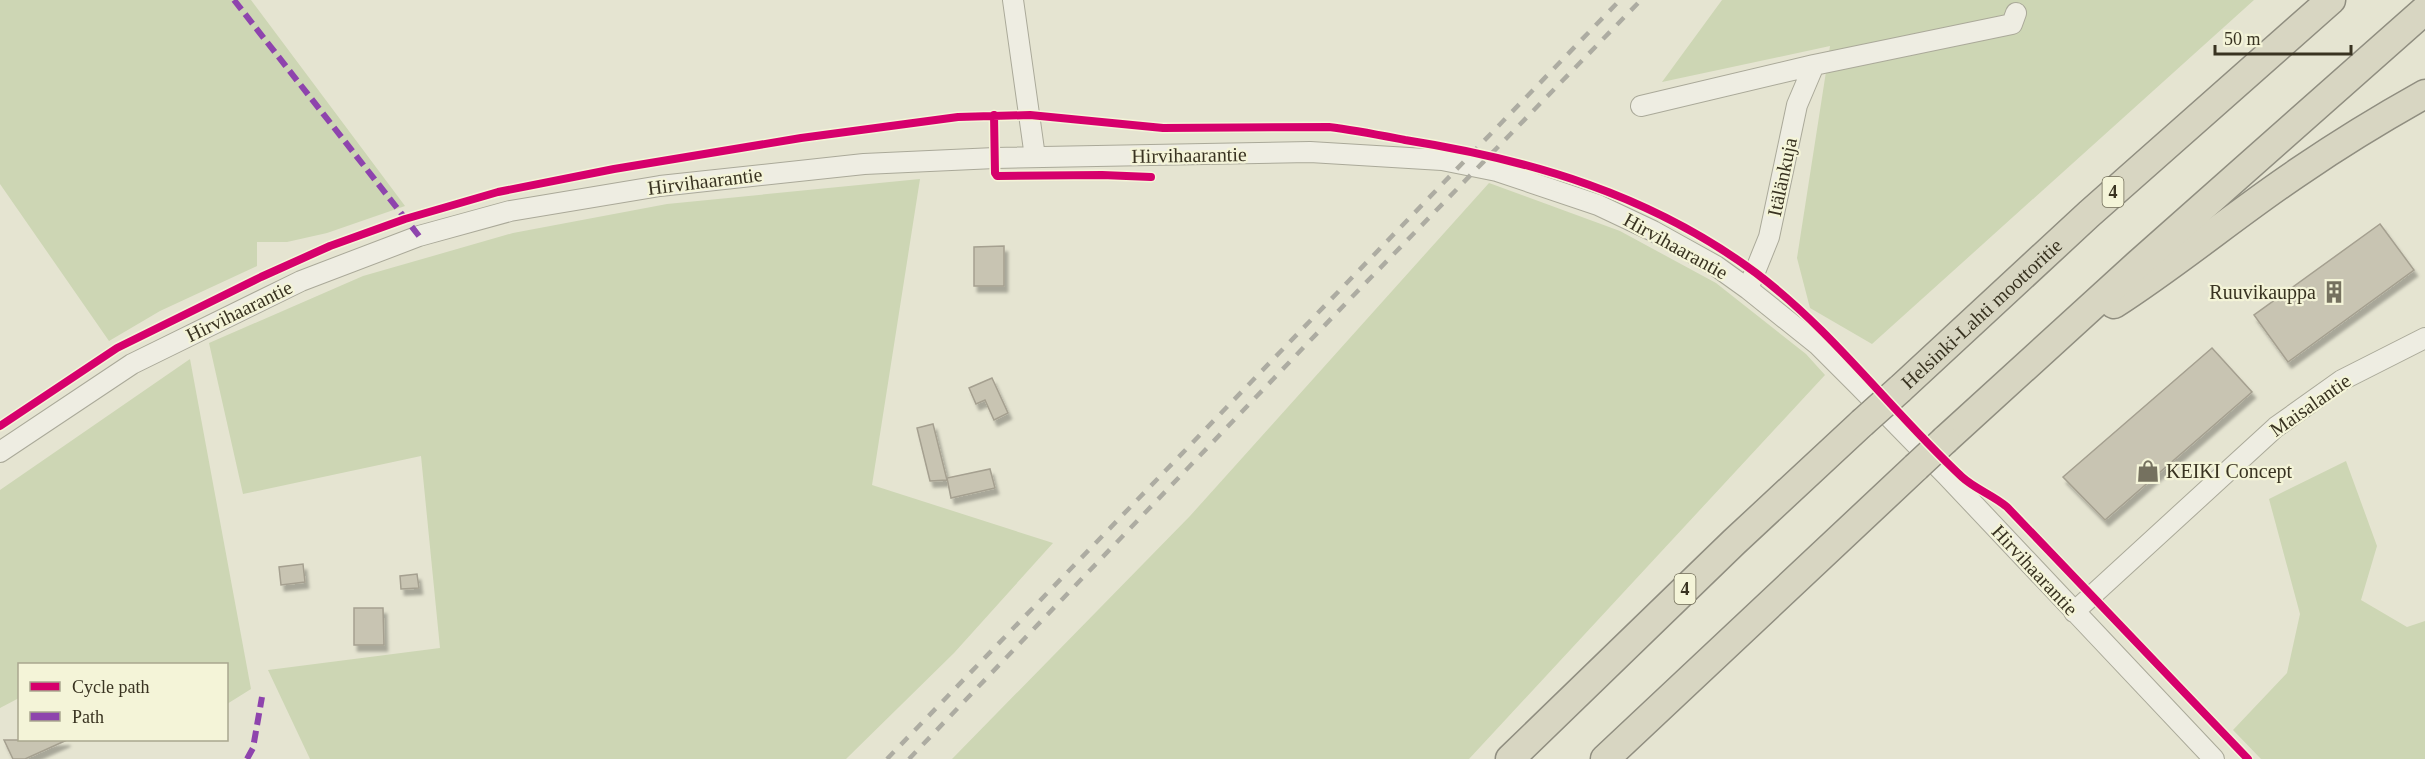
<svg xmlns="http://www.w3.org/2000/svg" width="2425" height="759" font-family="Georgia,serif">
<defs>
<filter id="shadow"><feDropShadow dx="3.5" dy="6" stdDeviation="1.5" flood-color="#0004"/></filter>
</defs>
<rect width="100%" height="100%" fill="#e5e4d1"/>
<path fill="#cdd6b4" d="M0,0H251L405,206L327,233L287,242H257V266L160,311L109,341L0,184Z
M1722,0H2254L1872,344L1810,308L1797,258L1830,46L1662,82Z
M920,179L872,485L1053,543L954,653L846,759H310L268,670L440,648L421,456L243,494L209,343L363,276L513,233L667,204Z
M1489,183L1620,231L1716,283L1806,354L1825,375L1469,759H952L1190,516Z
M190,359L251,689L227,704L226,664H20L19,698L0,708V490Z
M2346,461L2377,546L2361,600L2407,627L2425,621V759H2261L2233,730L2287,673L2300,614L2269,499Z"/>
<path fill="#c8c4b2" stroke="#a5a090" stroke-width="1.5" filter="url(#shadow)" d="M2380,224L2414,270L2288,362L2254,315Z
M1004,246V286H974V247Z
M2212,348L2252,392L2105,520L2063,477Z
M992,378L1008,413L994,420L985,400L976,404L969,388Z
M933,424L947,480L930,481L917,428Z
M990,469L995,488L951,498L947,478Z
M303,564L305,582L281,585L279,567Z
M417,574L419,588L401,589L400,576Z
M354,608H383L384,645H354Z
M4,740H67L25,759H13Z"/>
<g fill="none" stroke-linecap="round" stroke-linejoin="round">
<g stroke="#aaa999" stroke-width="22">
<path id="minor" d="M1013,0L1035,157
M1641,106L1814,65
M1748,289L1769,237L1797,105L1814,65L2012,24L2016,13
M0,452L132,364L301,281L419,236L510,211L660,186L864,164L995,158L1310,152L1442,160L1497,171L1598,205L1653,231L1716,266L1748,289L1818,345L1858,385L1947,476L2214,759
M2074,612L2276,427L2342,380L2425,338"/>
</g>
<g stroke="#908e80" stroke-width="31">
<g id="highway">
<path d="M2114,304C2178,263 2237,213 2300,171C2341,143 2382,118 2425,94"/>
<path id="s1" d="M1900,389L2089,214L2331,0"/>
<path d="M1945,440L2137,265L2425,10"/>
<path d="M1510,759L1734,542L1862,423"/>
<path d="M1605,759L1916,467"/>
</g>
</g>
<use href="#minor" stroke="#eeede2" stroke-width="20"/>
<use href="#highway" stroke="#d8d6c2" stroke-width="28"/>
<path stroke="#adaca2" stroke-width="4.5" stroke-dasharray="10 10" stroke-linecap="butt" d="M887,759L1620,0
M909,759L1349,300L1641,0"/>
<g stroke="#908e80" stroke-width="31" stroke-linecap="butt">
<path id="highway-bridge" d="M1862,423L1900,389
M1916,467L1945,440"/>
</g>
<use href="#highway-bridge" stroke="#d8d6c2" stroke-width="28"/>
<path stroke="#8e44ad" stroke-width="6" stroke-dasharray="12 6" stroke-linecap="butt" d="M234,0L419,236
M247,759L253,748L262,697"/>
<g stroke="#f4f4d8" stroke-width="11">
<path id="cycleway" d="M994,115L995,173L997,176L1102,175L1151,177
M0,426L117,348L261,277L330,246L405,219L498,192L614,169L801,138L958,117L1030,115L1163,128L1329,127C1354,130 1379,135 1405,140C1532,160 1651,195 1756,273C1834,332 1891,411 1962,477C1975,489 1993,495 2007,507L2248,759"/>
</g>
<use href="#cycleway" stroke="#d6006c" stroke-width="8"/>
</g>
<defs>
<g id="building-bare" transform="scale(1.8)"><path d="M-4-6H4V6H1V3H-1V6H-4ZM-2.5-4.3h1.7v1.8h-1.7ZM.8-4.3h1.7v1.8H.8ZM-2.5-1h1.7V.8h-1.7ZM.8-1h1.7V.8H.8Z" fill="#75715f" stroke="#f4f4d8" stroke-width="2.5" paint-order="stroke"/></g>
<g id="shop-bare" transform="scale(1.8)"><path d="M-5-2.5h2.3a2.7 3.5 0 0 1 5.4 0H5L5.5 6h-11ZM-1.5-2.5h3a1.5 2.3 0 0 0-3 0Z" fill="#75715f" stroke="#f4f4d8" stroke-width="2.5" paint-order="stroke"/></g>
</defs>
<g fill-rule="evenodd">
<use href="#building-bare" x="2334" y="292"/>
<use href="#shop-bare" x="2148" y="471"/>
</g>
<g text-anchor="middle" stroke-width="4.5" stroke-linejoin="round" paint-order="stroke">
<g fill="#f4f4d8" stroke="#716d58" stroke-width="1.5">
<rect x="2102.5" y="177" width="21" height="30" rx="4.5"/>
<rect x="1674.5" y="574" width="21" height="30" rx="4.5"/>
</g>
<g font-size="18" font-weight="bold" fill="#393321">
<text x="2113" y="198">4</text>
<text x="1685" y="595">4</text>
</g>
<g font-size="20" fill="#393321" stroke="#f4f4d8">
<text transform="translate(1189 155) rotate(-1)" y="7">Hirvihaarantie</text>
<text transform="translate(1782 177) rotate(-78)" y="7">Itälänkuja</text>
<text transform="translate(705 181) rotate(-7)" y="7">Hirvihaarantie</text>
<text transform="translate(1676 246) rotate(29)" y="7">Hirvihaarantie</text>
<text transform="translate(239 311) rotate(-26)" y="7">Hirvihaarantie</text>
<text dy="7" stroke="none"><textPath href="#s1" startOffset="111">Helsinki-Lahti moottoritie</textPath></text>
<text transform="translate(2310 405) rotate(-35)" y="7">Maisalantie</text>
<text transform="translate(2035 570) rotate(47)" y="7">Hirvihaarantie</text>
</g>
<g font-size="20" fill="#393321" stroke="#f4f4d8" text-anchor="end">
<text x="2316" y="299">Ruuvikauppa</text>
<text x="2166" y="478" text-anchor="start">KEIKI Concept</text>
</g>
</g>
<rect x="18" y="663" width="210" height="78" fill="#f4f4d8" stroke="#a9a78f" stroke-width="1.5"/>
<rect x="30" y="682" width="30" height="9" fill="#d6006c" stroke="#a9a78f" stroke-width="1.5"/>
<text x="72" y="693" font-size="18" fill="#393321">Cycle path</text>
<rect x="30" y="712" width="30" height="9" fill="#8e44ad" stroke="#a9a78f" stroke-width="1.5"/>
<text x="72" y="723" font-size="18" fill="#393321">Path</text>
<path d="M2215 45v9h136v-9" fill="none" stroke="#393321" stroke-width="3"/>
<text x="2224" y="45" font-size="18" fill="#393321" stroke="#f4f4d8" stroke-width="4.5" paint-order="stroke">50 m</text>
</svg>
